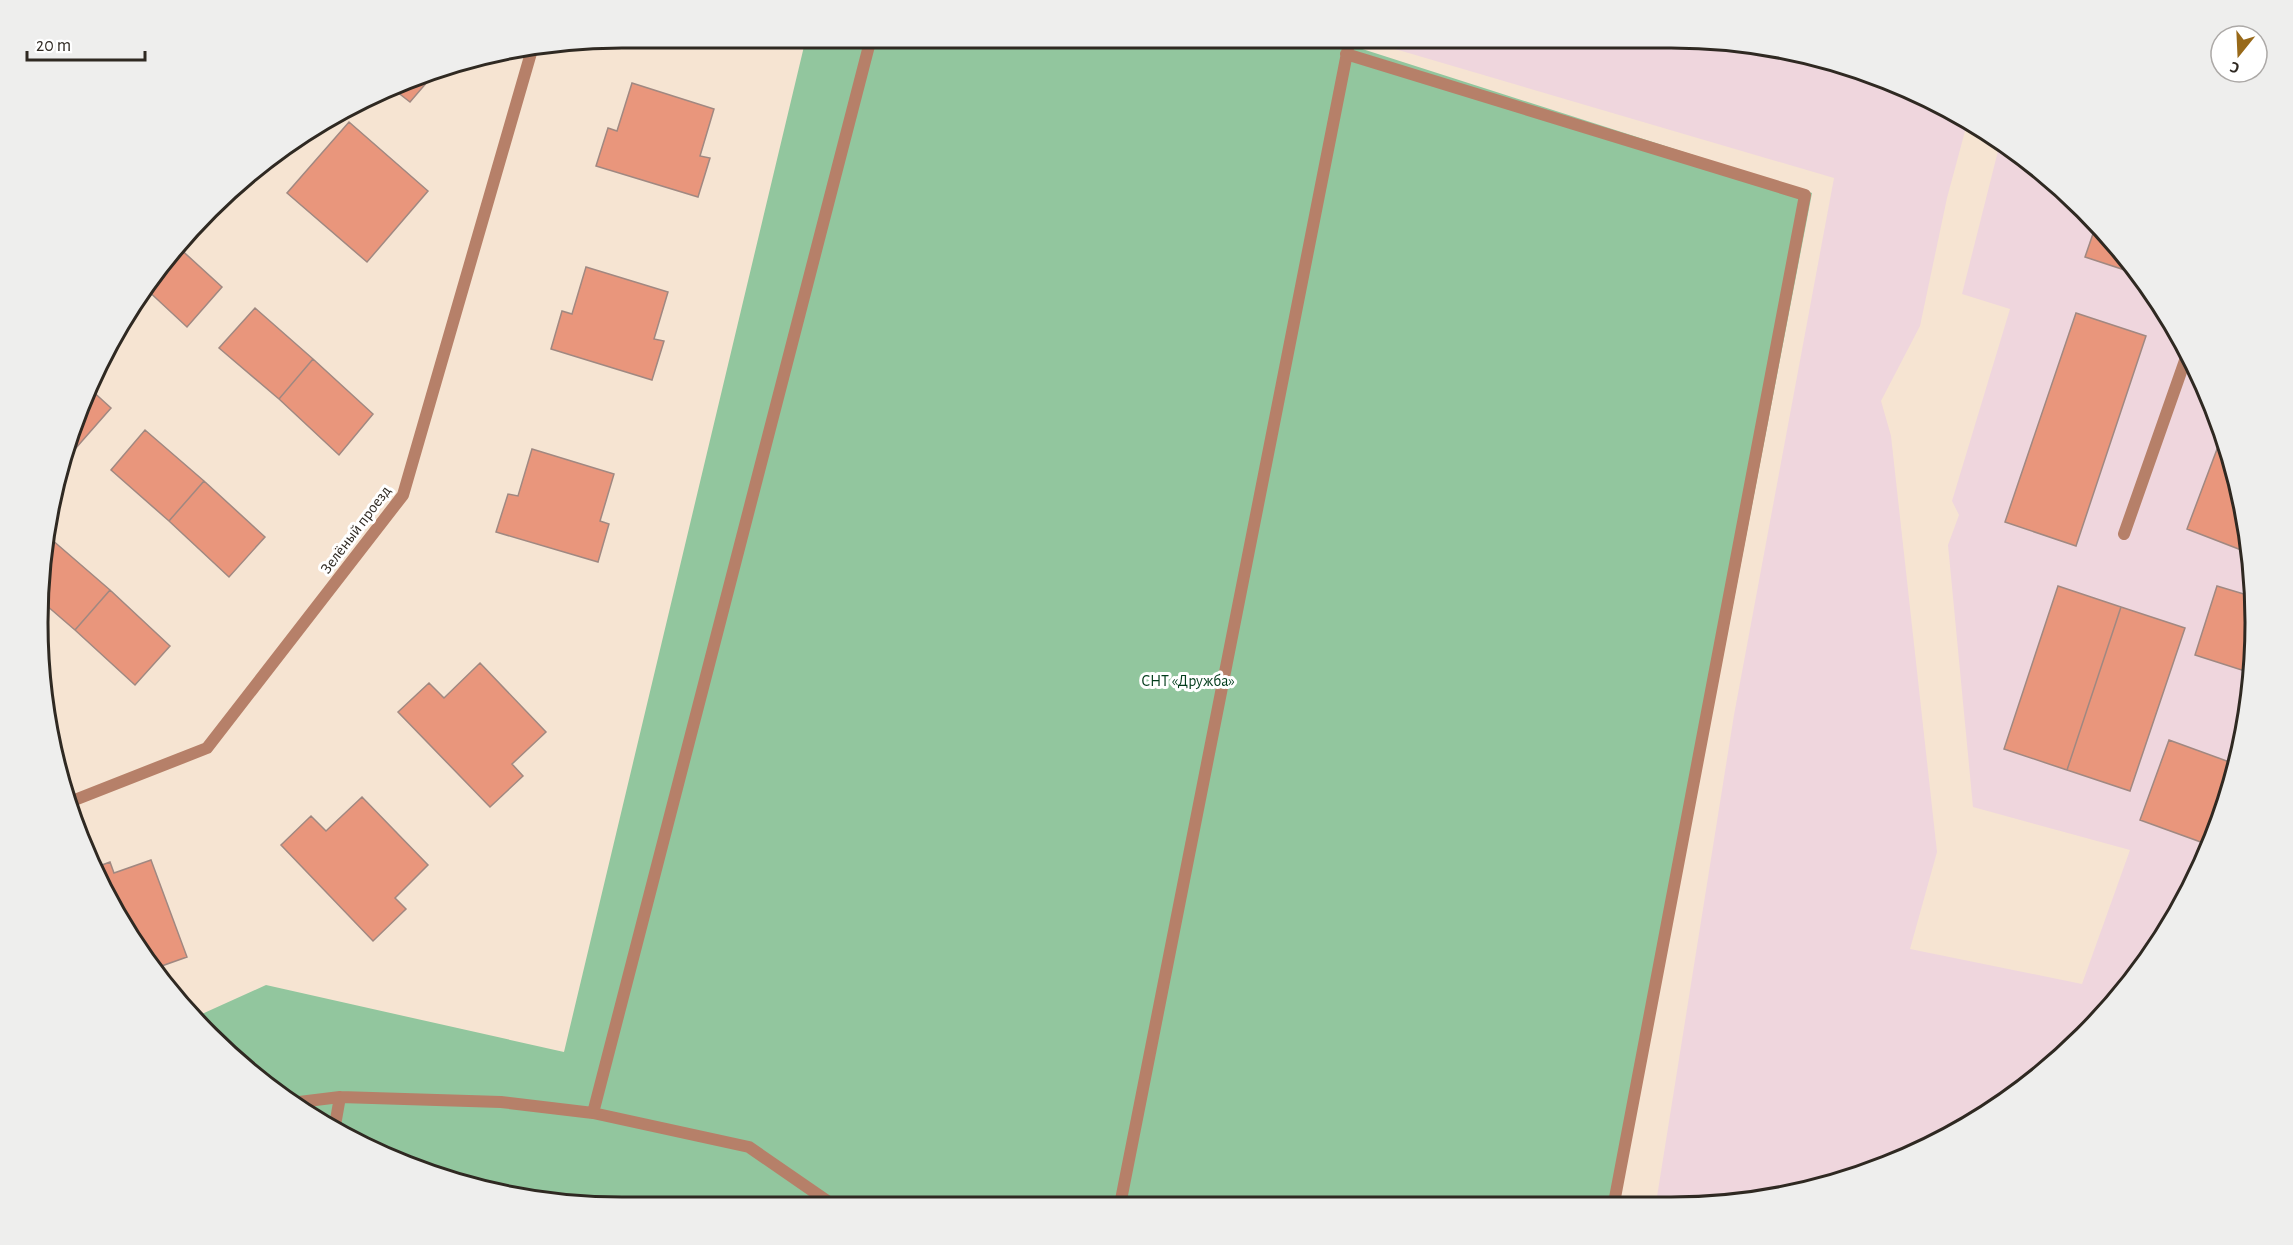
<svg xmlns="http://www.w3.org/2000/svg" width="2293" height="1245" font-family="'Alegreya Sans',sans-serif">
<rect width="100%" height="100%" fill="#f6e4d2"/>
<path fill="#efd6dd" d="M1378,38L1708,39L1822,58L1968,120L1947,198L1920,326L1881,401L1891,436L1937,852L1910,949L2082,984L2130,850L1973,807L1948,545L1959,515L1952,501L2010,309L1962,294L2000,143L2056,182L2134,266L2195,363L2235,471L2254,584L2251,699L2225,810L2177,915L2084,1036L1995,1109L1859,1176L1747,1203H1656L1734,715L1834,178L1395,49Z"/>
<path fill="#92c69e" d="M806,38H1354L1353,46L1812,193L1618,1203L585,1206L471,1187L330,1129L266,1086L193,1018L266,985L564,1052Z"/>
<path fill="#e9967c" stroke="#a08881" stroke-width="1.5" d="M440,67L410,102L392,88L434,69Z
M632,83L714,109L700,156L710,158L698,197L596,166L608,128L617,131Z
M349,122L428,191L367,262L287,193Z
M2096,225L2134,266L2140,275L2085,257Z
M176,245L222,287L187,327L144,287Z
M586,267L668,292L654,339L664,341L652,380L551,349L562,311L572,314Z
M255,308L313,359L279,399L219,348Z
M2076,313L2146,336L2076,546L2005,522Z
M313,359L373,414L339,455L279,399Z
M88,387L111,408L76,448L68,440L82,398Z
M145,430L204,481L169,521L111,470Z
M2222,436L2235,471L2249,553L2187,529Z
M532,449L614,474L600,521L609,524L598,562L496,532L508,494L518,496Z
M204,481L265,537L229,577L169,521Z
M51,539L110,590L75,630L39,599V584L45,545Z
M2058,586L2121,607L2067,770L2004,749Z
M2217,586L2254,597L2251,673L2195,655Z
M110,590L170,646L135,685L75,630Z
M2121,607L2185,628L2130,791L2067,770Z
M480,663L546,732L512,764L523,776L490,807L398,712L429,683L444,698Z
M2169,740L2235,764L2225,810L2209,845L2140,820Z
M362,797L428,865L395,898L406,909L373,941L281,845L311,816L326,831Z
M151,860L187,957L153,969L136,947L94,868L110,862L114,873Z"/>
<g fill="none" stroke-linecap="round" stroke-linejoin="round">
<path stroke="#b68069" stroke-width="12" d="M1346,54L1805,195L1614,1203
M2124,534L2188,352
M291,1103L340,1097L501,1102L593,1113L749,1147L833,1205
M593,1113L871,38
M334,1131L340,1097
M1120,1205L1350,38"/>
<path stroke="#b68069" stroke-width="12" d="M67,803L207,748L403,495L533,46"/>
</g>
<g text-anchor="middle" stroke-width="6" stroke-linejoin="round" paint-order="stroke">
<g font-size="16" fill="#2f2922" stroke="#fff">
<text transform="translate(355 529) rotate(-53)" y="6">Зелёный проезд</text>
</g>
<g font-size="16" fill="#023d1b" stroke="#fff">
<text x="1188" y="686">СНТ «Дружба»</text>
</g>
</g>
<path d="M0 0H2293V1245H0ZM622 48H1671A574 574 0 0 1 2245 622V623A574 574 0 0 1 1671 1197H622A574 574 0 0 1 48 623V622A574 574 0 0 1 622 48Z" fill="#eeeeed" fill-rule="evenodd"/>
<path fill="none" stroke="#2f2922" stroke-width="3" d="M622 48H1671A574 574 0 0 1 2245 622V623A574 574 0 0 1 1671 1197H622A574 574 0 0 1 48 623V622A574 574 0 0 1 622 48Z"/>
<g transform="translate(2239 54) rotate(198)"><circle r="28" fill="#ffffff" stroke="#aca9a7" stroke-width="1.5"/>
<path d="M0-4.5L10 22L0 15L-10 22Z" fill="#986919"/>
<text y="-9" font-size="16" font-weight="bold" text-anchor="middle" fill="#2f2922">С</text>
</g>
<path d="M27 51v9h118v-9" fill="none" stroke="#2f2922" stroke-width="3"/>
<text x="36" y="51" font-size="18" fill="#2f2922" stroke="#ffffff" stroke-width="4.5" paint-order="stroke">20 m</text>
</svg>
